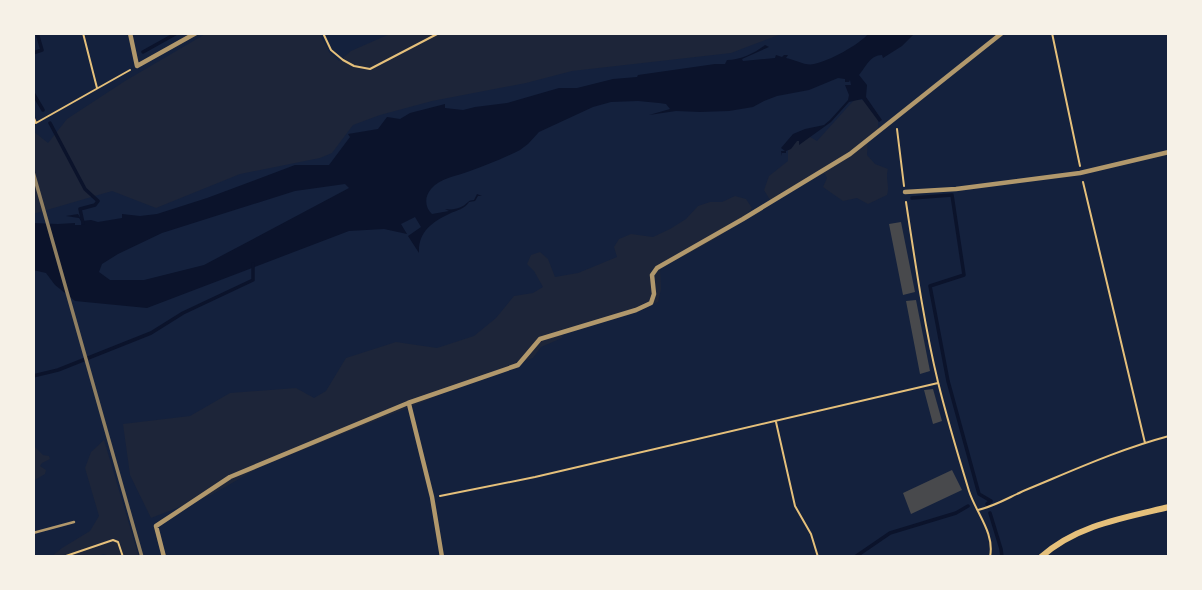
<svg xmlns="http://www.w3.org/2000/svg" width="1202" height="590" font-family="Raleway,sans-serif">
<rect width="100%" height="100%" fill="#14213d"/>
<path fill="#1d2539" d="M207,33H319L329,52L339,61L351,51L392,33H784L731,53L572,71L526,83L432,101L380,115L353,125L332,153L320,158L240,174L156,208L112,191L33,214V131L48,143L67,119L125,81Z
M854,100H865L871,110L878,113V130L868,139L867,155L875,164L888,169C885,179 890,186 887,195L868,204L857,198L843,201L823,187L827,178L825,174L816,175L770,200L764,190L769,176L788,161V148L805,134L817,141Z
M735,196L746,199L752,208C732,234 689,253 660,268L661,289L658,302L564,331L562,338L541,347L533,358L491,372L425,401L260,467L211,495L151,518L130,475L123,424L190,416L230,393L296,388L314,398L326,391L346,358L396,342L437,348L474,336L496,318L514,296L533,293L543,287L534,271L527,264L531,255L540,252L548,259L555,277L578,273L617,257L614,247L619,239L631,234L653,237L670,229L686,219L698,206L710,202H722Z
M104,440L139,557H114L103,554L95,557H51L62,548L90,531L99,516L85,468L91,452Z
M33,445L43,455L49,456L50,459L42,463L40,466L46,470L45,474L33,481Z"/>
<path fill="#0b132b" fill-rule="evenodd" d="M869,33H915L902,46L883,58L882,55C870,55 866,67 859,75L867,85L866,97L882,120L879,122L862,99L849,102L831,122L799,145V141H797L791,149L786,151V153H782V156L781,151H785L781,148L793,134L805,129L824,125L830,120L848,100L849,95L845,85H851L850,80L849,82H845V79L838,78L809,90L777,96L764,101L753,107L729,111L700,112L676,111L649,115L670,109L666,104L659,103L638,101L611,102L593,107L539,132L528,144L520,150C504,158 487,165 470,171C457,176 440,178 431,189C424,197 425,208 432,214L449,211L445,209C451,210 458,209 463,206C468,203 468,200 474,200L477,194L482,196H478L475,201L469,202C465,209 457,210 449,214C432,222 418,232 419,253L408,236L421,227L415,217L401,224L407,234L384,229L349,231L147,308L75,301L55,285L46,273L33,270V223L58,224L75,223V225H81L82,222L79,218L66,216L78,214L82,221L91,220L98,222L122,218V214L140,216L157,214L207,198L295,165H329L350,137L348,134L378,129L387,117L400,119L410,113L445,104V108L463,110L475,107L507,103L559,88H577L613,79L637,77L638,75L715,64H725L727,60C741,60 755,53 765,45L769,47L742,59L743,61L775,58L776,55L782,57L784,55H788L786,58C796,60 805,66 814,64C829,61 859,45 869,33ZM345,184L349,188L204,265L144,280H110L99,272L102,264L118,254L162,233L295,191Z"/>
<g fill="none" stroke-linecap="round" stroke-linejoin="round">
<path stroke="#0b132b" stroke-width="3.5" d="M143,52L177,33
M33,53L42,50L37,33
M33,93L43,110
M50,123L85,189L98,201L95,205L80,209L83,223
M912,198L952,195L964,275L930,286L948,381L979,494L991,501L987,504
M33,376L58,370L151,333L183,313L253,280V264
M990,513L1001,549L1002,557
M855,557L890,533L956,513L968,506"/>
</g>
<path fill="#48494c" d="M901,222L915,292L903,295L889,224Z
M916,300L930,371L920,374L906,301Z
M933,389L942,421L933,424L924,390Z
M952,470L962,490L911,514L903,493Z"/>
<g fill="none" stroke-linecap="round" stroke-linejoin="round">
<path stroke="#e5c07b" stroke-width="2" d="M83,33L97,88
M323,33L331,50L343,60L354,66L370,69L439,33
M1052,33L1080,166
M33,116L36,123L130,70
M897,129L904,186
M1083,182L1145,443
M906,202C915,261 924,324 938,382C947,419 958,455 969,491C976,513 995,533 990,557
M776,422L795,506L811,534L818,557
M440,496L535,477L938,383
M978,510C996,506 1011,496 1028,489C1074,470 1120,449 1169,436
M63,557L113,540L118,542L123,557"/>
<path stroke="#b1986c" stroke-width="2.5" d="M33,533L74,522"/>
<path stroke="#b1986c" stroke-width="4.5" d="M130,33L137,66L196,33
M905,192L956,189L1080,173L1169,152
M409,404L432,497L442,557
M164,557L156,526L230,477L408,403L518,365L540,339L636,310L651,303L654,294L652,275L657,268L743,219L850,154L1002,33"/>
<path stroke="#e5c07b" stroke-width="6" d="M1041,557C1077,525 1123,518 1169,507"/>
<path stroke="#918062" stroke-width="3.5" d="M33,172L142,557"/>
</g>
<rect width="1202" height="590" fill="none" stroke="#f6f1e7" stroke-width="70"/>
</svg>
